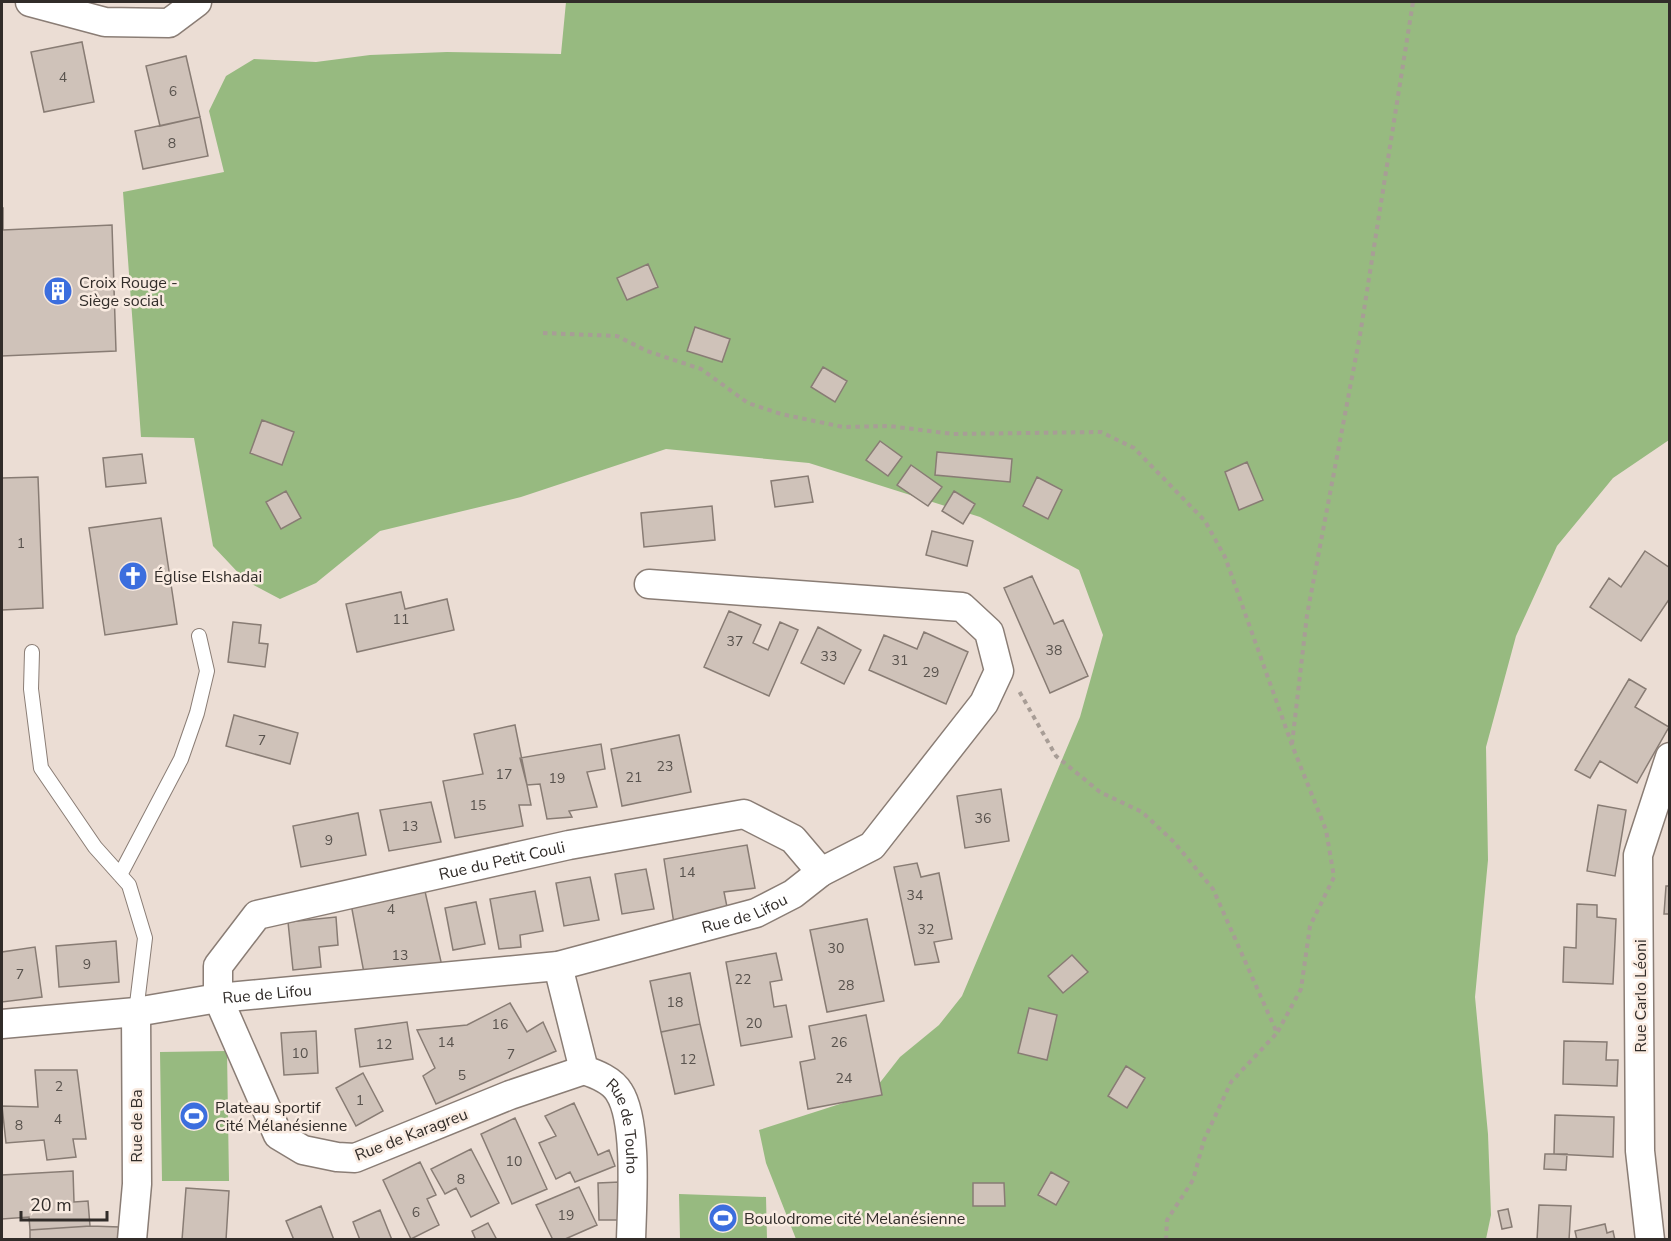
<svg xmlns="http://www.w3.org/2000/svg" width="1671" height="1241" font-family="'Nunito Sans',sans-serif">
<rect width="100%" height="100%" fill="#ebddd4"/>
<path fill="#97ba80" d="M566,2H1669V440L1613,478L1557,546L1516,636L1486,747L1488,860L1475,997L1488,1134L1491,1215L1486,1239H796L766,1163L759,1130L871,1094L900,1057L939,1025L962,996L1080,717L1103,635L1079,570L980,517L809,463L666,449L521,497L380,531L316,583L280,599L246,581L213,546L194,438L141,437L123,192L224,172L209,111L226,76L254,59L316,62L370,55L447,52L561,54Z
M227,1051L229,1181H162L160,1052Z
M679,1194L766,1197L767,1239H680Z"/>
<path fill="#cfc2b9" stroke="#887c74" stroke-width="1.5" d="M82,42L94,102L44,112L31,52Z
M186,56L200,117L160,126L146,66Z
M200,117L208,156L143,169L135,131Z
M2,208H3V230L112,225L116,351L2,356Z
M648,264L658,287L627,300L617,278Z
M695,327L730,339L722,362L687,351Z
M823,367L847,381L835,402L811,387Z
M262,420L294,432L282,465L250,453Z
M880,441L902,457L888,476L866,460Z
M937,452L1012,459L1010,482L935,475Z
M142,454L146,483L106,487L103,458Z
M1247,462L1263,500L1239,510L1225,472Z
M911,465L942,487L928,506L897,485Z
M808,476L813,502L775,507L771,481Z
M38,477L43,608L2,610V478Z
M1037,477L1062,490L1048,519L1023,506Z
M286,491L301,518L281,529L266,502Z
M954,491L975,504L963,524L942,511Z
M712,506L715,540L644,547L641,513Z
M161,518L177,624L105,635L89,528Z
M932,531L973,541L967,566L926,555Z
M1645,551L1670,568V598L1641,641L1590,607L1609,578L1621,587Z
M1032,576L1054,624L1063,620L1088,676L1050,693L1004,588Z
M401,592L405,609L447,599L454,630L357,652L346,604Z
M729,611L761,625L753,643L768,650L780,622L798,630L769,696L704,667Z
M233,622L261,625L259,643L268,644L265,667L228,662Z
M818,627L861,650L844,684L801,663Z
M924,632L968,652L946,704L869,670L884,635L917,649Z
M1629,679L1646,689L1635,707L1669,727L1637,783L1600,761L1590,778L1575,770Z
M234,715L298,733L290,764L226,746Z
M515,725L531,805H519L523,826L455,838L443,781L483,774L474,734Z
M679,735L691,792L622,806L611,749Z
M601,744L605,769L587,772L597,807L569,811L572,817L547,819L540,784L527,785L520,758Z
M1001,789L1009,841L965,848L957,796Z
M431,802L441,842L389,851L380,810Z
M1598,805L1626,810L1615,876L1587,871Z
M358,813L366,855L301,867L293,826Z
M747,845L755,888L724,892L728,912L674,924L664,859Z
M917,863L921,877L939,873L952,939L934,942L939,962L915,965L894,867Z
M646,869L654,909L622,914L615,874Z
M590,877L599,920L564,926L556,883Z
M1666,886H1670V914H1664Z
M424,887L442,966L364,973L351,904Z
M535,891L543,931L520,935L521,947L499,949L490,899Z
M476,902L485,944L453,950L445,908Z
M1577,904L1597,905V917L1616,919L1613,984L1563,982L1564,947L1576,948Z
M336,917L338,945L319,947L321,967L293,970L288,922Z
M867,919L884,1001L827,1012L810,930Z
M116,941L119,982L59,987L56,946Z
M35,947L42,997L2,1002V952Z
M776,953L782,980L770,982L774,1007L786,1005L792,1037L741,1046L726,962Z
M1072,955L1088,972L1063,993L1048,976Z
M690,973L700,1024L661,1032L650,981Z
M510,1003L527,1032L543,1022L556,1051L436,1104L423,1076L435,1068L417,1030L467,1025Z
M1029,1008L1057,1015L1047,1060L1018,1053Z
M866,1015L882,1095L808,1109L800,1062L815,1059L809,1026Z
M407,1022L413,1059L360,1067L355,1029Z
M700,1024L714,1085L675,1094L661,1032Z
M316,1031L318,1073L284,1075L281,1033Z
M1564,1041L1607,1042L1606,1060H1618L1617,1086L1563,1084Z
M1126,1066L1145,1078L1127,1108L1108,1096Z
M35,1070H77L86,1139H73L76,1157L47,1160L44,1140L6,1143L2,1106L38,1107Z
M363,1073L383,1111L356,1126L336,1088Z
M574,1103L598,1155L609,1150L615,1166L575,1182L570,1172L556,1179L539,1143L556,1136L545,1116Z
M1555,1115L1614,1117L1613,1157L1554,1154Z
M515,1118L547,1189L512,1204L481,1134Z
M471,1149L499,1203L471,1217L456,1188L445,1194L431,1169Z
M1545,1154H1567L1566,1170L1544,1169Z
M420,1162L436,1195L427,1199L439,1225L411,1239L383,1180Z
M73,1171L74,1202L88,1201L90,1226L30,1230L29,1217L2,1219V1175Z
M1051,1172L1069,1182L1056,1205L1038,1195Z
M620,1182L621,1220H599L598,1183Z
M973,1183H1004L1005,1206H973Z
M579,1187L597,1225L563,1240H553L536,1205Z
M186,1188L229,1191L226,1240H182Z
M1539,1205L1571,1206L1569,1240H1537Z
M321,1206L334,1240H294L286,1221Z
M1508,1209L1512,1227L1502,1229L1498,1211Z
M380,1210L392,1240H360L353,1222Z
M488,1223L497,1240H476L472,1231Z
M1605,1224L1607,1233L1613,1231L1615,1240H1577L1575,1231Z
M90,1226L120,1227L121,1240H30V1230Z"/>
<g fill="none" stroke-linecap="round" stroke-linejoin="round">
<g stroke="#8a7d75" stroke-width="16">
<path id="lane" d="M32,652L31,689L41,768L95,847L129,885L145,938L136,1012
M120,875L181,759L197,713L207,671L199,636"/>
</g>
<g stroke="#8a7d75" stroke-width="31">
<g id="street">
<path d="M30,2L105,22L169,23L197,2"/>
<path id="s1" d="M558,966L584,1070C596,1074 612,1080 619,1092C638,1121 632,1203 631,1240"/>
<path id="s2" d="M2,1024L136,1012L218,998L558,966L756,913L793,894L821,872L872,846L984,703L999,671L989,632L962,607L649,584"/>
<path id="s3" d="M584,1070L510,1095L355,1158L337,1157L303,1150L278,1135L218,998V966L257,915L569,845L744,814L793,839L821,872"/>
<path d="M132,1240L137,1184L136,1012"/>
<path d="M1650,1240L1640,1151L1638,855L1670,757"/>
</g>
</g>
<path stroke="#a89d96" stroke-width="4" stroke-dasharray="4.5 4.5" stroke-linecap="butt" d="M543,333L617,336L647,351L701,369L748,403L781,414L843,427L889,426L953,434L1101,432L1134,448L1205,521L1225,557L1292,745L1326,830L1334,877L1310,926L1301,989L1277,1033L1213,889L1174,842L1142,812L1100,792L1056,756L1019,691
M1292,744L1307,615L1360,335L1413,2
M1166,1240L1167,1220L1193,1180L1204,1140L1231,1082L1277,1033"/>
<use href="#lane" stroke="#fff" stroke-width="14"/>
<use href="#street" stroke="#fff" stroke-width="28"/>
</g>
<defs>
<g id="building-disc" transform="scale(1.5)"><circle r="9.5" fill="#3c6ede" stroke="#f9ebe1"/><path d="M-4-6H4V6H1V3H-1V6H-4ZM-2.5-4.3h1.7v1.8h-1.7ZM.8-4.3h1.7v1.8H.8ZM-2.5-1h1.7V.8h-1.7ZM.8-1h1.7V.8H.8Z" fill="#fff"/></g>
<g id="church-disc" transform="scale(1.5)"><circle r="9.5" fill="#3c6ede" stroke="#f9ebe1"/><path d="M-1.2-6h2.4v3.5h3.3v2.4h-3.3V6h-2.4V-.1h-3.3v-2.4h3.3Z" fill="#fff"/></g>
<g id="stadium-disc" transform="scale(1.5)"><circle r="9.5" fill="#3c6ede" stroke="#f9ebe1"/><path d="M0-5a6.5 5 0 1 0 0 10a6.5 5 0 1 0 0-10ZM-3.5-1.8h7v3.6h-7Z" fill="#fff"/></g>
</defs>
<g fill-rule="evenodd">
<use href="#building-disc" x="58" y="291"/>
<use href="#church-disc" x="133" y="576"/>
<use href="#stadium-disc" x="194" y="1116"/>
<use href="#stadium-disc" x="723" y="1218"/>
</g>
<g text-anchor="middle" stroke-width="5" stroke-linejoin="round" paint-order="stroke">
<g font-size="14" fill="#58524d">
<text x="63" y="82">4</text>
<text x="173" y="96">6</text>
<text x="172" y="148">8</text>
<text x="21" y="548">1</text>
<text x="401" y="624">11</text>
<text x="735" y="646">37</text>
<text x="1054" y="655">38</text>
<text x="829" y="661">33</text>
<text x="900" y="665">31</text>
<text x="931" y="677">29</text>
<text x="262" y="745">7</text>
<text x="665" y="771">23</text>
<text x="504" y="779">17</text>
<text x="634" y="782">21</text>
<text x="557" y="783">19</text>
<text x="478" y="810">15</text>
<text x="983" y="823">36</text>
<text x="410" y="831">13</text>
<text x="329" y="845">9</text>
<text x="687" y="877">14</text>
<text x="915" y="900">34</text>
<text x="391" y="914">4</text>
<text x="926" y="934">32</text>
<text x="836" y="953">30</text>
<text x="400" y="960">13</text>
<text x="87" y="969">9</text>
<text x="20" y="979">7</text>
<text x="743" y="984">22</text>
<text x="846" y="990">28</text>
<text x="675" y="1007">18</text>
<text x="754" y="1028">20</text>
<text x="500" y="1029">16</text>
<text x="446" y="1047">14</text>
<text x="839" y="1047">26</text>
<text x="384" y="1049">12</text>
<text x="300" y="1058">10</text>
<text x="511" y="1059">7</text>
<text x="688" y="1064">12</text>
<text x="462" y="1080">5</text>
<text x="844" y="1083">24</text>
<text x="59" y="1091">2</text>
<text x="360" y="1105">1</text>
<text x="58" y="1124">4</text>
<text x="19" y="1130">8</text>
<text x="514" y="1166">10</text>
<text x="461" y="1184">8</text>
<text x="416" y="1217">6</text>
<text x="566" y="1220">19</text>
</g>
<g font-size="16" fill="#312c29" stroke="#f9ebe1" text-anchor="start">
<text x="79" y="288">Croix Rouge -<tspan x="79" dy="18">Siège social</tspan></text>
<text x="154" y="582">Église Elshadai</text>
<text x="215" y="1113">Plateau sportif<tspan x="215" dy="18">Cité Mélanésienne</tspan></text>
<text x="744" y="1224">Boulodrome cité Melanésienne</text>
</g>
<g font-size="16" fill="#312c29" stroke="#f9ebe1">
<text dy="6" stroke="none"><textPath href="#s3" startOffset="824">Rue du Petit Couli</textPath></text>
<text dy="6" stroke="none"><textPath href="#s2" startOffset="753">Rue de Lifou</textPath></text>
<text dy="6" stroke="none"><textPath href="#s2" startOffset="267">Rue de Lifou</textPath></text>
<text transform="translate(1640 996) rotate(-90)" y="6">Rue Carlo Léoni</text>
<text transform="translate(136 1126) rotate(-90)" y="6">Rue de Ba</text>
<text dy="6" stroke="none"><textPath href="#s1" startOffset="184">Rue de Touho</textPath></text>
<text transform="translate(411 1134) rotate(-21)" y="6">Rue de Karagreu</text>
</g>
</g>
<rect width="1671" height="1241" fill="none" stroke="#312c29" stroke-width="6"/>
<path d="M21 1211v9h86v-9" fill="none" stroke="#312c29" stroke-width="3"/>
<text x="30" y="1211" font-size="18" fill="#312c29" stroke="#f9ebe1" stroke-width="4.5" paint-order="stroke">20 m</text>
</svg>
